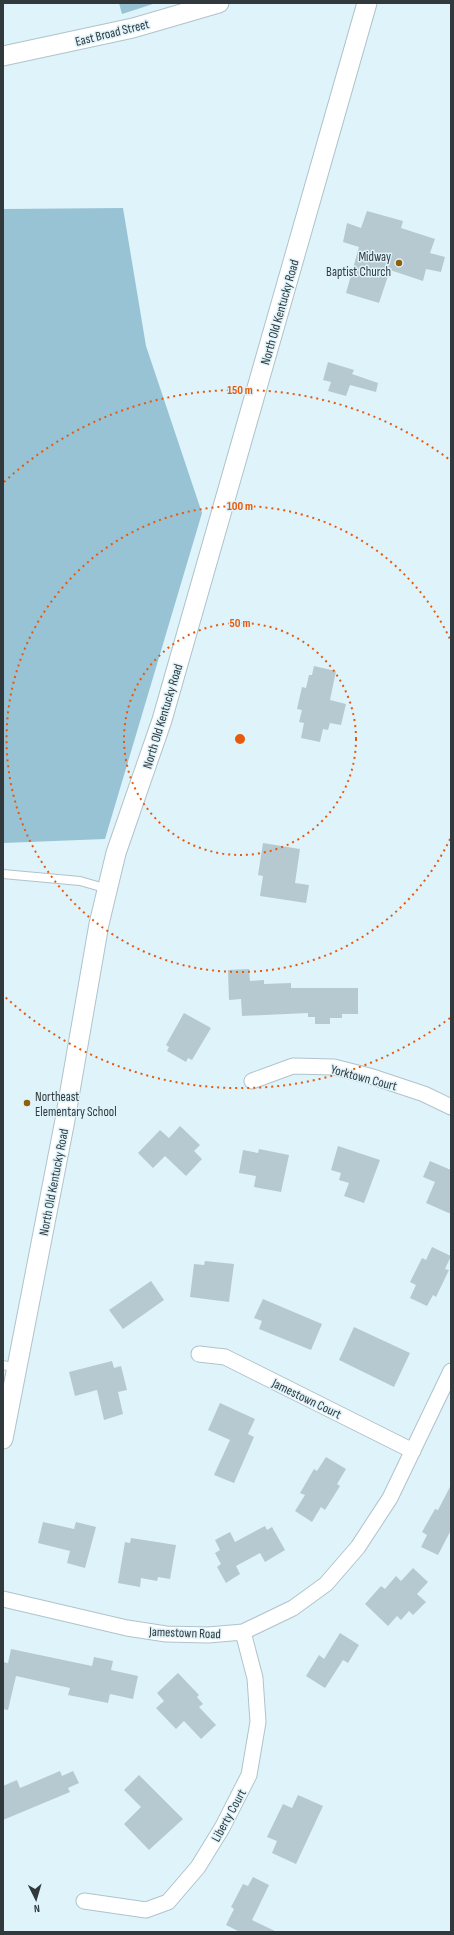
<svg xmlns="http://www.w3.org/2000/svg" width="454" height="1935" font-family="'Sofia Sans Condensed',sans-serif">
<rect width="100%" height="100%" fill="#dff3fb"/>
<path fill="#98c3d4" d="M119,3H156L122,14Z
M123,208L146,346L202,513L105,839L3,843V209Z"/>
<path fill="#b6c9d1" d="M367,211L403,221L401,228L435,239L430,253L445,257L441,272L426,269L423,281L390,270L379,303L346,293L359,247L343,242L347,223L361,228Z
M328,362L354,370L352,374L378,383L376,392L350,385L346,396L328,391L331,382L323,380Z
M314,666L336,671L330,700L346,704L341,725L330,723L328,730L323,729L320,742L301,738L304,723L299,722L302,710L297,709L302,687L306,688L309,675H312Z
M263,843L300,849L295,883L309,885L306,903L260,896L263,876L258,875Z
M249,969L250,981L264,980V984L291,983V988H358V1014H342V1018H330V1024H315V1017H308V1013L242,1016L241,999L229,1000L228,970Z
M184,1013L211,1028L192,1060L188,1058L186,1062L167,1051L169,1047L166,1045Z
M180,1126L200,1145L194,1151L202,1159L186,1176L165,1156L153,1168L138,1153L160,1130L169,1138Z
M338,1146L380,1160L364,1203L344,1196L349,1183L339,1180L341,1173L331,1170Z
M259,1149L289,1155L281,1192L254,1187L256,1176L239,1173L243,1150L258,1153Z
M430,1161L451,1170V1214L426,1203L435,1182L423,1177Z
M432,1247L451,1256L445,1269L449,1270L436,1297L433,1295L427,1306L410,1298L416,1285L410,1282L422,1258L426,1260Z
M205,1261L234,1264L229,1302L190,1297L194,1264L204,1265Z
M151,1281L164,1300L123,1329L109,1310Z
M263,1299L322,1324L311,1350L259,1329L262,1321L254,1318Z
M354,1327L410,1353L394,1387L339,1360Z
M112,1361L114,1368L121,1366L127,1390L118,1392L123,1414L104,1420L97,1390L75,1396L69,1372Z
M220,1403L255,1419L248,1434L254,1437L234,1483L214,1475L230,1440L208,1430Z
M326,1457L346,1469L337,1484L340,1486L325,1510L321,1507L312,1522L295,1511L305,1495L300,1493L314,1469L317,1471Z
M451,1485V1530L438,1555L421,1547L427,1535L422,1532L435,1509L438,1510Z
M43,1522L74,1529L76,1522L96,1527L85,1568L67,1563L70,1551L38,1543Z
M265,1526L267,1530L272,1527L285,1550L265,1562L260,1553L236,1566L240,1574L226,1583L217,1567L221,1564L215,1553L220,1550L215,1540L230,1532L235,1542Z
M131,1538L176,1545L170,1579L158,1577L157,1581L141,1578L140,1587L118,1583L125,1542L130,1543Z
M413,1568L428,1582L417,1594L426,1602L413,1615L409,1611L401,1620L397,1616L388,1626L365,1604L381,1586L385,1589L396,1576L401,1581Z
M340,1633L359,1645L348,1663L343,1660L325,1688L306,1676L319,1655L324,1659Z
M11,1649L92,1666L94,1657L113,1661L111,1670L138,1676L133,1699L110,1694L108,1703L68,1695L70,1688L16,1676L8,1710L3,1709V1662L8,1663Z
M178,1673L199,1695L197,1697L203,1704L199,1707L216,1725L201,1739L184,1721L176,1729L156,1708L164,1701L157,1693Z
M60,1771L62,1776L73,1771L79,1783L68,1788L70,1792L3,1820V1786L17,1780L20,1788Z
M139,1775L183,1819L149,1850L124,1824L141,1807L124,1790Z
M298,1795L323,1806L296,1864L272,1853L277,1841L267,1837L283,1804L292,1808Z
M253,1877L269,1885L252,1920L277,1932H240L226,1925L234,1909L231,1907L243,1884L248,1886Z"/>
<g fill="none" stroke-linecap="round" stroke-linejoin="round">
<g stroke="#b0c3cb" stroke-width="10">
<path id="service" d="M3,874L80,881L108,889
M3,1365L16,1368"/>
</g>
<g stroke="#b0c3cb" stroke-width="17">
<path id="minor" d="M252,1081L293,1066L334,1067L373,1077L424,1094L451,1107
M199,1354L225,1357L413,1451
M3,1599L127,1628L166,1634L208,1635L243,1632L293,1608L326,1584L358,1547L390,1498L451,1371
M84,1901L146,1910L168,1902L198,1867L222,1828L249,1775L258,1722L255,1678L243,1632"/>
</g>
<g stroke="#b0c3cb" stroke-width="21">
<path id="tertiary" d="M3,56L133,28L219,3
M3,1439L65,1120L99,924L116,853L162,720L367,3"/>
</g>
<use href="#service" stroke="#fff" stroke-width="8"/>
<use href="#minor" stroke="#fff" stroke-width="15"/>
<use href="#tertiary" stroke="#fff" stroke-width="19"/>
</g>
<g fill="none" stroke="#e8590c" stroke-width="2" stroke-dasharray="2 4">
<circle cx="240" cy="739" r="116"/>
<path d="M450 839A233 233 0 1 1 450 639"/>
<path d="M450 1018A349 349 0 0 1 4 996M4 482A349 349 0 0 1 450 460"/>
</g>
<g fill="#8f5f0a" stroke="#dff3fb" stroke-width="1.5">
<circle cx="399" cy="263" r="4"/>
<circle cx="27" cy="1103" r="4"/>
</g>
<g text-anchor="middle" stroke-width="3" stroke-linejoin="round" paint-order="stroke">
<g font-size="13" fill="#31393c" stroke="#dff3fb">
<text transform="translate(112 32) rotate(-14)" y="5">East Broad Street</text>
<text transform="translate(279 312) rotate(-74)" y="5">North Old Kentucky Road</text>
<text transform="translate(162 716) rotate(-73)" y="5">North Old Kentucky Road</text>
<text transform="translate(364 1077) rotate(15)" y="5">Yorktown Court</text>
<text transform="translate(53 1182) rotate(-79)" y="5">North Old Kentucky Road</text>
<text transform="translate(307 1398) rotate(26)" y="5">Jamestown Court</text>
<text transform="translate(185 1632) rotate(2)" y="5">Jamestown Road</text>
<text transform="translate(228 1815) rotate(-61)" y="5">Liberty Court</text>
</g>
<g font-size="13" fill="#31393c" stroke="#dff3fb" text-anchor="end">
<text x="391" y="261">Midway<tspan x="391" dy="15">Baptist Church</tspan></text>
<text x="35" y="1101" text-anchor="start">Northeast<tspan x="35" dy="15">Elementary School</tspan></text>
</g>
</g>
<circle cx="240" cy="739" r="6" fill="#e8590c" stroke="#dff3fb" stroke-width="2"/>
<g font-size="12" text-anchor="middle" font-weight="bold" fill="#e8590c" stroke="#dff3fb" stroke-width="3" stroke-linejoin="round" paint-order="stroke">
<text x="240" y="394">150 m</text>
<text x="240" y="510">100 m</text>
<text x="240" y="627">50 m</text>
</g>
<rect width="454" height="1935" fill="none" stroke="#31393c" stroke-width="8"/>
<g transform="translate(36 1899) rotate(175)" stroke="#dff3fb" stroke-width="3" paint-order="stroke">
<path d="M0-3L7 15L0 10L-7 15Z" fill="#31393c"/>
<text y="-6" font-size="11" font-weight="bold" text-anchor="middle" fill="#31393c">N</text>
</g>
</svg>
